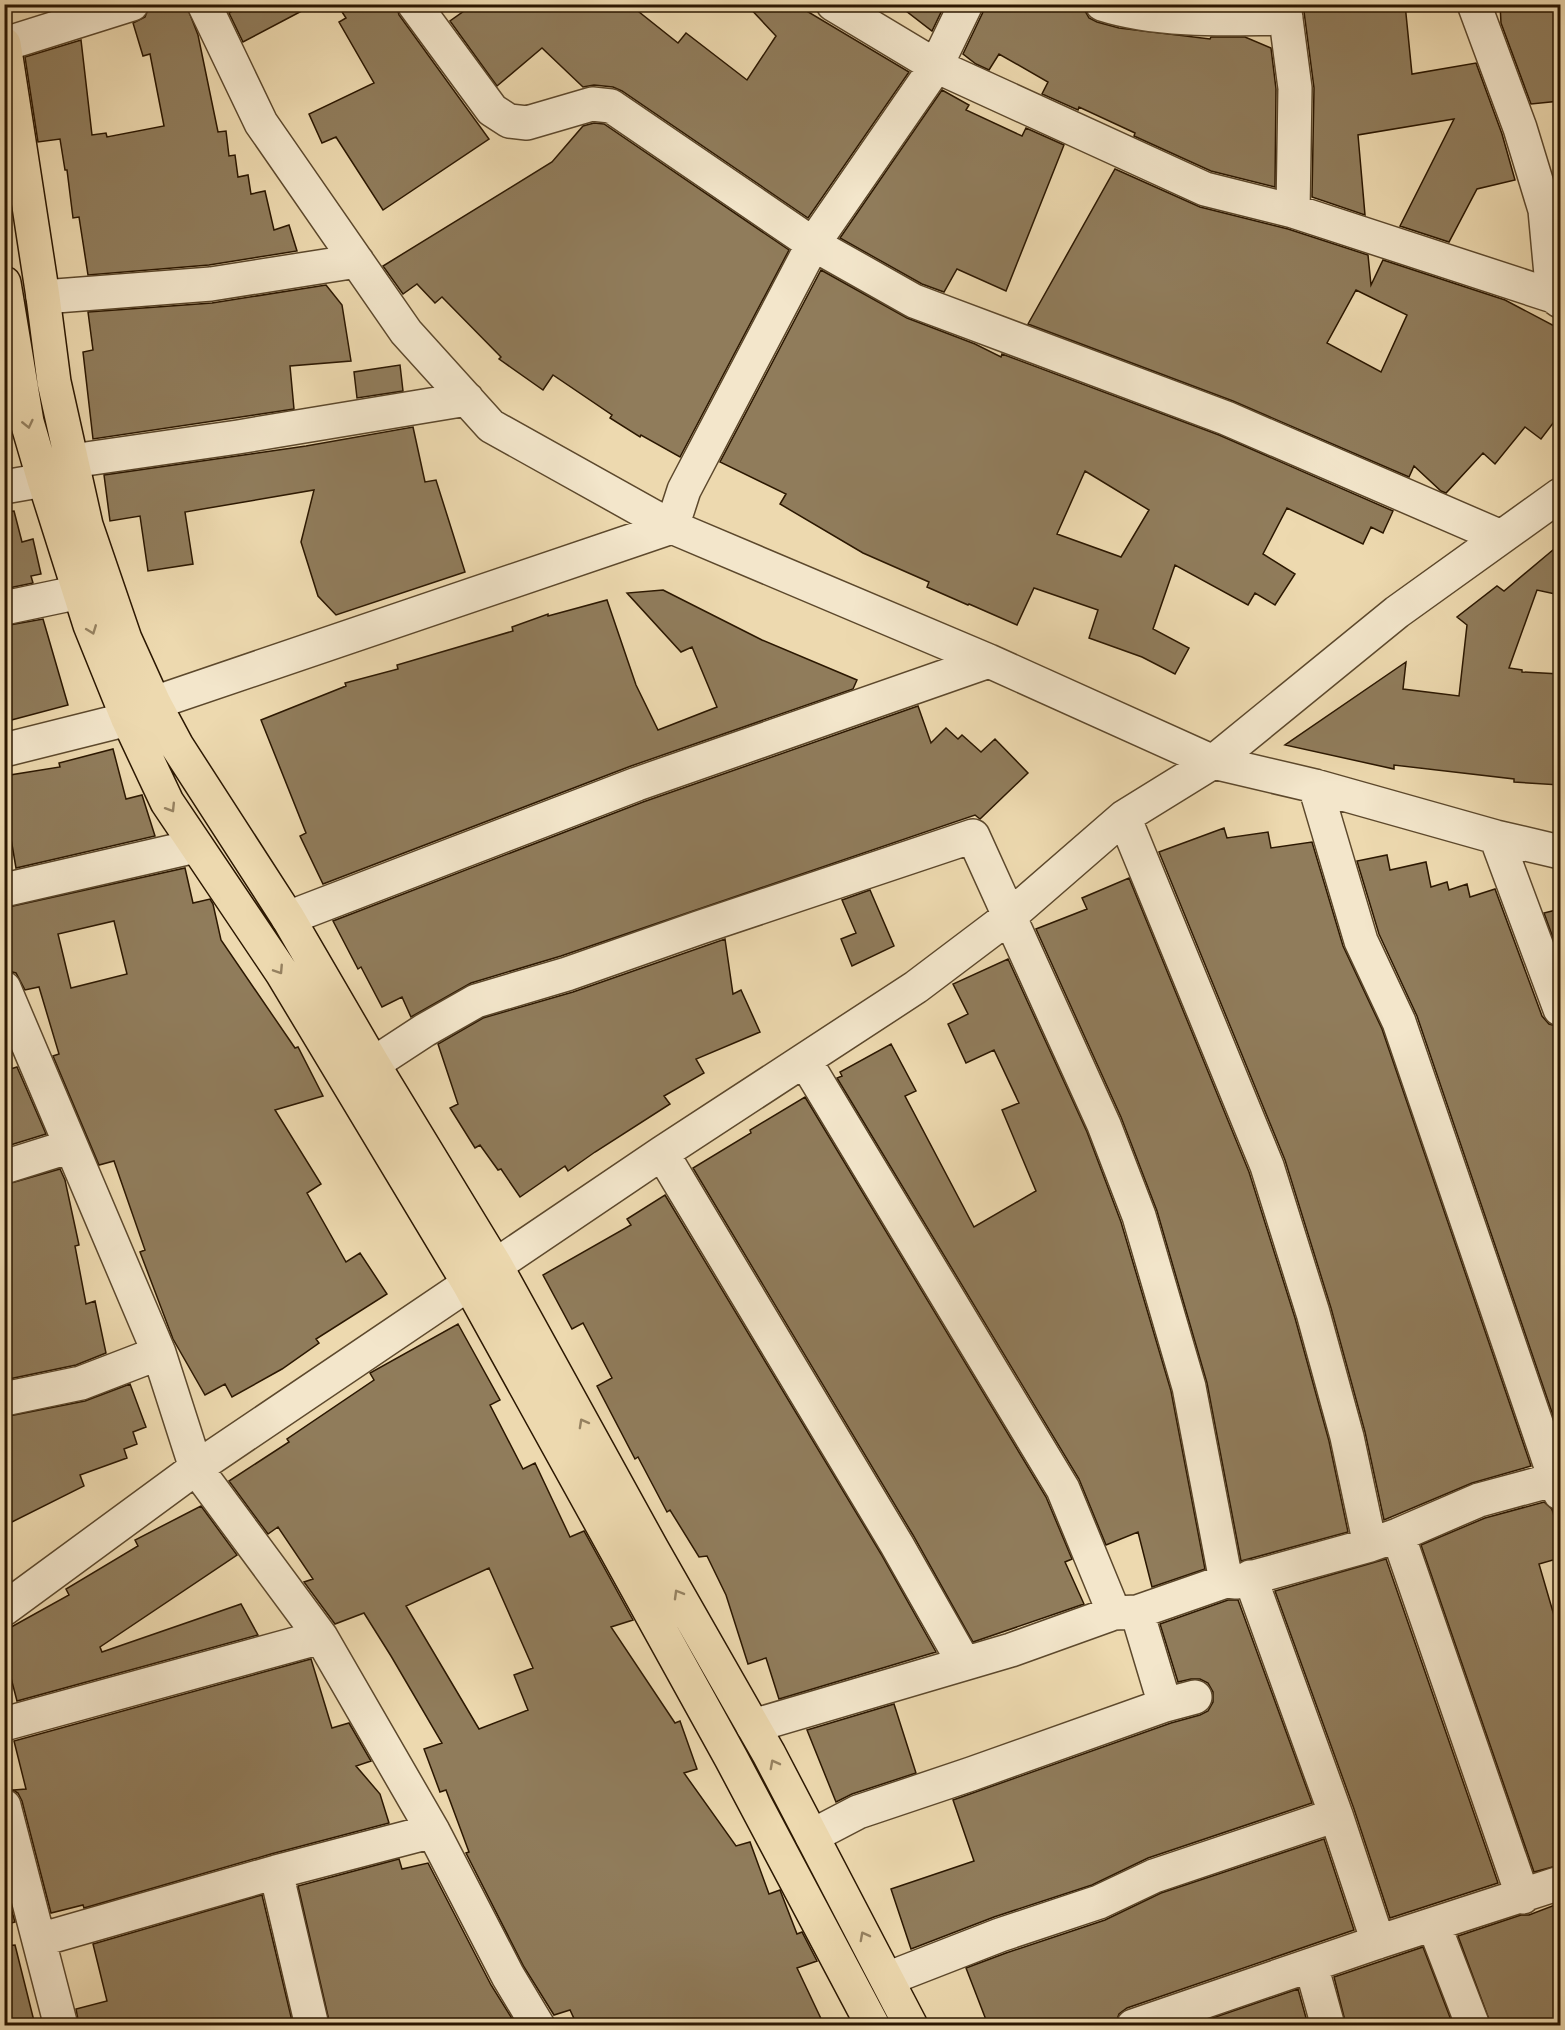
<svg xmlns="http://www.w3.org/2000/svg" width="1565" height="2030" font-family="'IM FELL English',serif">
<rect width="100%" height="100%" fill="#edd9af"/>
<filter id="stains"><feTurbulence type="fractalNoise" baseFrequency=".00333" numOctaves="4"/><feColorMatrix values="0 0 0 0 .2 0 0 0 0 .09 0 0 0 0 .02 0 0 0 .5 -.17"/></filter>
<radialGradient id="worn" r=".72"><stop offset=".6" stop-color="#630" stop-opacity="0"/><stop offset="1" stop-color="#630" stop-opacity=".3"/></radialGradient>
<path fill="#907c5b" stroke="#2b1701" stroke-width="1.5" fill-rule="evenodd" d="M44,4H68L46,11Z
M150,4H186L198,35L218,132L226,131L229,156L235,155L238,177L248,175L251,194L265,191L274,230L289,225L297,251L209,265L88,275L79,217L73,218L67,170H65L60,139L38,142L25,57L81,40L92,135L106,133L107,137L164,126L150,54L143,56L133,23L145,17Z
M244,4H315L243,42L229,13Z
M337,4H396L399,15L489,139L383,210L336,137L322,143L309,114L374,83L339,22L346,18Z
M474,4H629L678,43L686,33L747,80L776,36L746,4H795L909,72L808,218L622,91L613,87L594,85L583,87L542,48L497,86L450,21Z
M897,4H945L932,31Z
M984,4H1084V9L1089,18L1097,22L1119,28L1210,39L1211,37H1245L1271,48L1276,89L1275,187L1211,171L1134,136L1135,133L1079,107L1078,110L1042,94L1048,82L999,54L989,70L976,64L963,54L983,12Z
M1303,4H1405L1412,74L1476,63L1502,134L1515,180L1477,189L1449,242L1400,226L1454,119L1358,135L1365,215L1312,197L1314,88Z
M1500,4H1554L1560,47V101L1531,104L1501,23Z
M942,90L969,105L966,110L1022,136L1026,128L1064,145L1006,291L957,269L944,292L922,284L840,238Z
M594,123L604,124L789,250L680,457L641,435L640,437L610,418L612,415L553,375L543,390L499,359L501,357L442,297L435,303L417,284L403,294L383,266L552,162L583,126Z
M1115,169L1200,207L1288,229L1368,255L1371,285L1383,260L1505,300L1560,329V414L1541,439L1525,427L1495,464L1483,453L1446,493L1441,491L1414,466L1409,477L1233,401L1028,324ZM1356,290L1407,315L1381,372L1327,343Z
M821,270L907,318L975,344L1001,357L1002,354L1219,435L1393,511L1383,533L1371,527L1363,544L1287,508L1263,554L1295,574L1275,605L1255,593L1248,605L1175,565L1153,629L1189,648L1175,674L1142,657L1089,638L1098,610L1034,588L1017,625L969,604L968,605L927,587L929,582L863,553L780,504L786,494L720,462ZM1085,471L1149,510L1121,557L1057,534Z
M326,285L342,305L351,361L290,366L294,409L93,439L83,352L93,350L88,312L212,303Z
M400,365L403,391L357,398L354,372Z
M413,427L425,482L436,480L465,572L336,615L318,596L301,542L314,490L185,512L193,564L148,571L140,516L110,521L104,475L306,446Z
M14,511L22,542L33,539L41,574L31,576L33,583L4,589V512Z
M1560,544V595L1537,590L1509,668L1522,670V672L1560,674V785L1514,782V779L1394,765V769L1285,745L1406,662L1403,689L1459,696L1467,625L1457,617L1497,586L1504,591Z
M663,590L762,640L857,680L853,689L631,766L323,884L300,836L306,833L261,720L346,686L345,683L398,669L397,665L513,631L512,627L548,614V616L607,600L636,685L658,730L717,707L692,647L681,652L627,593Z
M43,619L68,705L4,722V626Z
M918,706L931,743L946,728L958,739L962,735L981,752L995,739L1028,773L980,819L975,815L561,956L471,983L411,1017L402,997L382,1007L361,967L358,969L333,921L643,802Z
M113,749L126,799L142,795L155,836L16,868L9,827H4V776L60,767L59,763Z
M1224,828L1227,838L1268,832L1271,848L1312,842L1343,946L1382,1029L1531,1466L1472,1483L1384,1520L1365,1432L1331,1308L1285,1160L1159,852Z
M1387,855L1390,870L1426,862L1431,887L1447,882L1449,890L1467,884L1470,897L1495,889L1542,1016L1549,1024L1560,1027V1436L1417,1016L1379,934L1357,861Z
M185,868L193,903L210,899L213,904L221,940L295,1048L298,1047L323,1096L275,1110L321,1184L307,1193L346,1262L360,1253L387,1294L316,1339L319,1343L282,1369L232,1397L225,1384L205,1395L173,1339L140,1252L145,1250L114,1161L99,1165L53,1056L59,1054L39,987L25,990L16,973L4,970V908ZM114,921L127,974L71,988L58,934Z
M1129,878L1249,1172L1295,1318L1329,1441L1348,1532L1241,1561L1207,1383L1157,1211L1121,1117L1036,929L1087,909L1082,898Z
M870,890L894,946L852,966L841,939L856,933L842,900Z
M1560,909V957L1544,913Z
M725,939L733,994L741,990L760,1032L696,1059L704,1073L664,1096L670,1104L595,1152L568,1171L565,1166L520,1197L501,1169L498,1170L480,1145L475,1148L450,1108L458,1104L438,1044L483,1018L573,992Z
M1008,959L1087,1132L1121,1222L1171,1391L1205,1569L1152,1587L1138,1532L1106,1545L1079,1479L837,1078L842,1076L840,1072L891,1044L916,1091L905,1096L974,1227L1036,1191L1002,1110L1019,1103L994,1050L966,1063L948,1024L968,1014L953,984Z
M17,1067L46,1134L4,1147V1071Z
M805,1097L1046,1497L1072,1559L1065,1562L1084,1604L973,1642L913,1535L693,1168L751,1133L750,1130Z
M60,1169L65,1180L79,1245L75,1246L86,1304L95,1301L106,1353L76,1365L4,1380V1185Z
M665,1195L881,1554L936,1652L779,1699L766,1658L748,1664L726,1595L707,1556L699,1557L670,1510L667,1512L638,1457L635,1459L597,1386L612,1378L583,1323L572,1329L543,1275L631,1225L627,1219Z
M458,1324L500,1400L490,1405L523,1469L535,1463L570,1537L584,1531L633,1620L611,1627L675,1723L680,1721L697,1769L684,1773L736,1846L750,1842L769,1894L780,1890L797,1934L802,1932L817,1961L797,1968L824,2025H577L570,2010L554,2015L524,1967L466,1853L469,1852L446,1790L440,1792L424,1749L442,1743L391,1656L364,1613L335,1624L304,1582L313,1579L278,1527L268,1534L229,1481L289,1442L287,1439L374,1380L370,1373ZM489,1568L533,1668L514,1675L528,1710L479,1729L406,1606Z
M130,1384L146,1427L133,1432L137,1444L124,1449L127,1458L80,1475L84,1486L4,1526V1417L85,1401Z
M1544,1502L1552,1509L1560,1537V1558L1539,1564L1560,1636V1865L1534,1872L1421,1545L1485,1518Z
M201,1506L237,1555L100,1647L102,1652L241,1604L258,1635L17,1701L4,1651V1631L69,1595L66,1589L138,1546L135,1540Z
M1386,1559L1498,1883L1390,1918L1354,1809L1275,1591Z
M1228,1600H1238L1312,1803L1148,1858L1092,1885L994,1917L911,1949L891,1889L974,1861L953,1800L1171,1723L1200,1715L1208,1711L1213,1702V1692L1208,1683L1200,1679H1191L1178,1682L1160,1624Z
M311,1659L332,1728L349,1723L371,1761L356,1766L380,1794L389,1823L271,1854L84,1908L83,1905L51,1913L22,1801L18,1793L13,1790L26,1789L14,1741Z
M894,1704L916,1773L852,1794L836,1802L807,1730Z
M1324,1839L1354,1930L1127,2008L1119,2014L1115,2025H988L966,1968L1006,1953L1105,1920L1161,1893Z
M399,1859L402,1869L428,1863L491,1985L516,2025H330L298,1886Z
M4,1883L15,1922L4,1925Z
M262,1895L293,2025H79L76,2009L107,2001L93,1944Z
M1560,1903V2025H1491L1458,1936L1521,1915H1529Z
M15,1945L35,2025H4V1946Z
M1423,1947L1453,2025H1346L1334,1977Z
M1298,1989L1308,2025H1192Z"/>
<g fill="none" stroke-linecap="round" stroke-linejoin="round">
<g stroke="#5c482c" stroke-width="36">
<path id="minor" d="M204,4L261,123L406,332L491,426L672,527L989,661L1213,762L1315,786L1496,837L1560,852
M414,4L492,110L509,121L527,123L592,104L611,106L813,244L914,301L1226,418L1501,537
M833,4L936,66L1205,189L1293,211L1553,296L1560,301
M1102,4C1158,22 1228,19 1286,18
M1284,4L1295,88L1293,211
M1474,4L1520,128L1545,210L1553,296
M5,44L132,4
M43,297L211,284L357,261
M72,461L238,437L467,399
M4,487L44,480
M672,527L684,490L813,244L936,66L966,4
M4,608L80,592
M154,703L672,527
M4,750L128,719
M1315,786L1361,941L1399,1022L1560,1493
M1124,817L1267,1166L1313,1313L1347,1437L1370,1545
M1496,837L1560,1009
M4,890L196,846
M288,918L637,784L989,661
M4,988L159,1353L196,1468L321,1637L433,1831L508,1976L538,2026
M805,1061L1063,1489L1114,1613
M373,1064L425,1030L476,1001L567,974L698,928L973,836L1104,1125L1139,1216L1189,1387L1226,1581
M662,1153L897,1545L964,1663
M4,1167L71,1146
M4,1399L81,1383L159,1353
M1398,1535L1523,1897
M1250,1577L1336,1815L1378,1942
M4,1609L196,1468L662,1153L916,987L1010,916L1124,817L1213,762L1397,612L1560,495
M1137,1612L1165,1705
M4,1724L321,1637
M753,1726L1011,1650L1114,1613L1137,1612L1226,1581L1236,1582L1370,1545L1398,1535L1479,1500L1560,1478
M4,1806L61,2026
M812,1836L858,1812L971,1774L1165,1705L1195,1697
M276,1872L312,2026
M1434,1925L1473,2026
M39,1940L276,1872L433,1831
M1311,1965L1328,2026
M887,1979L1000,1935L1099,1902L1154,1876L1336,1815
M1133,2026L1378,1942L1560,1883"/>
</g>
<g stroke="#2b1701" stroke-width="36">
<path id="major" d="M4,44L43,297L54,382L86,525L125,639L154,703L177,746L288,918L373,1064L496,1266L652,1549L769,1754L911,2026
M4,283L27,422L44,480L90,625L128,719L167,802L282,973L469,1284L731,1758L873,2026"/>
</g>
<use href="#minor" stroke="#f3e6cb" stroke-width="33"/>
<use href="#major" stroke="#edd9af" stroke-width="33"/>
</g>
<defs><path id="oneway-chevron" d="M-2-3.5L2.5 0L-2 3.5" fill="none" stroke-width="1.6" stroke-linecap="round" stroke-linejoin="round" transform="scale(1.5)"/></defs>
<g stroke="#968261">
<use href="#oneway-chevron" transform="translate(28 424) rotate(77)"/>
<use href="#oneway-chevron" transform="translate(92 630) rotate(69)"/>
<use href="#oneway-chevron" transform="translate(171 808) rotate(58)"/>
<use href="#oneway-chevron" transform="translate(279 970) rotate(57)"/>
<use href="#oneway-chevron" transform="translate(583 1423) rotate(-119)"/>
<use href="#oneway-chevron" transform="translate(678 1594) rotate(-120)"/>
<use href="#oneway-chevron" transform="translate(774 1764) rotate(-118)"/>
<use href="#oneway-chevron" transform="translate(864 1936) rotate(-118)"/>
</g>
<rect width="1565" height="2030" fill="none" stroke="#edd9af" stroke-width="24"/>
<rect x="6" y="6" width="1553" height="2018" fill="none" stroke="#2b1701" stroke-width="3"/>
<rect x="12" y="12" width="1541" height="2006" fill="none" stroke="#2b1701" stroke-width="1.5"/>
<rect width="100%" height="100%" filter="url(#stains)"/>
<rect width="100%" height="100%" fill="url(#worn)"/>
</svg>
